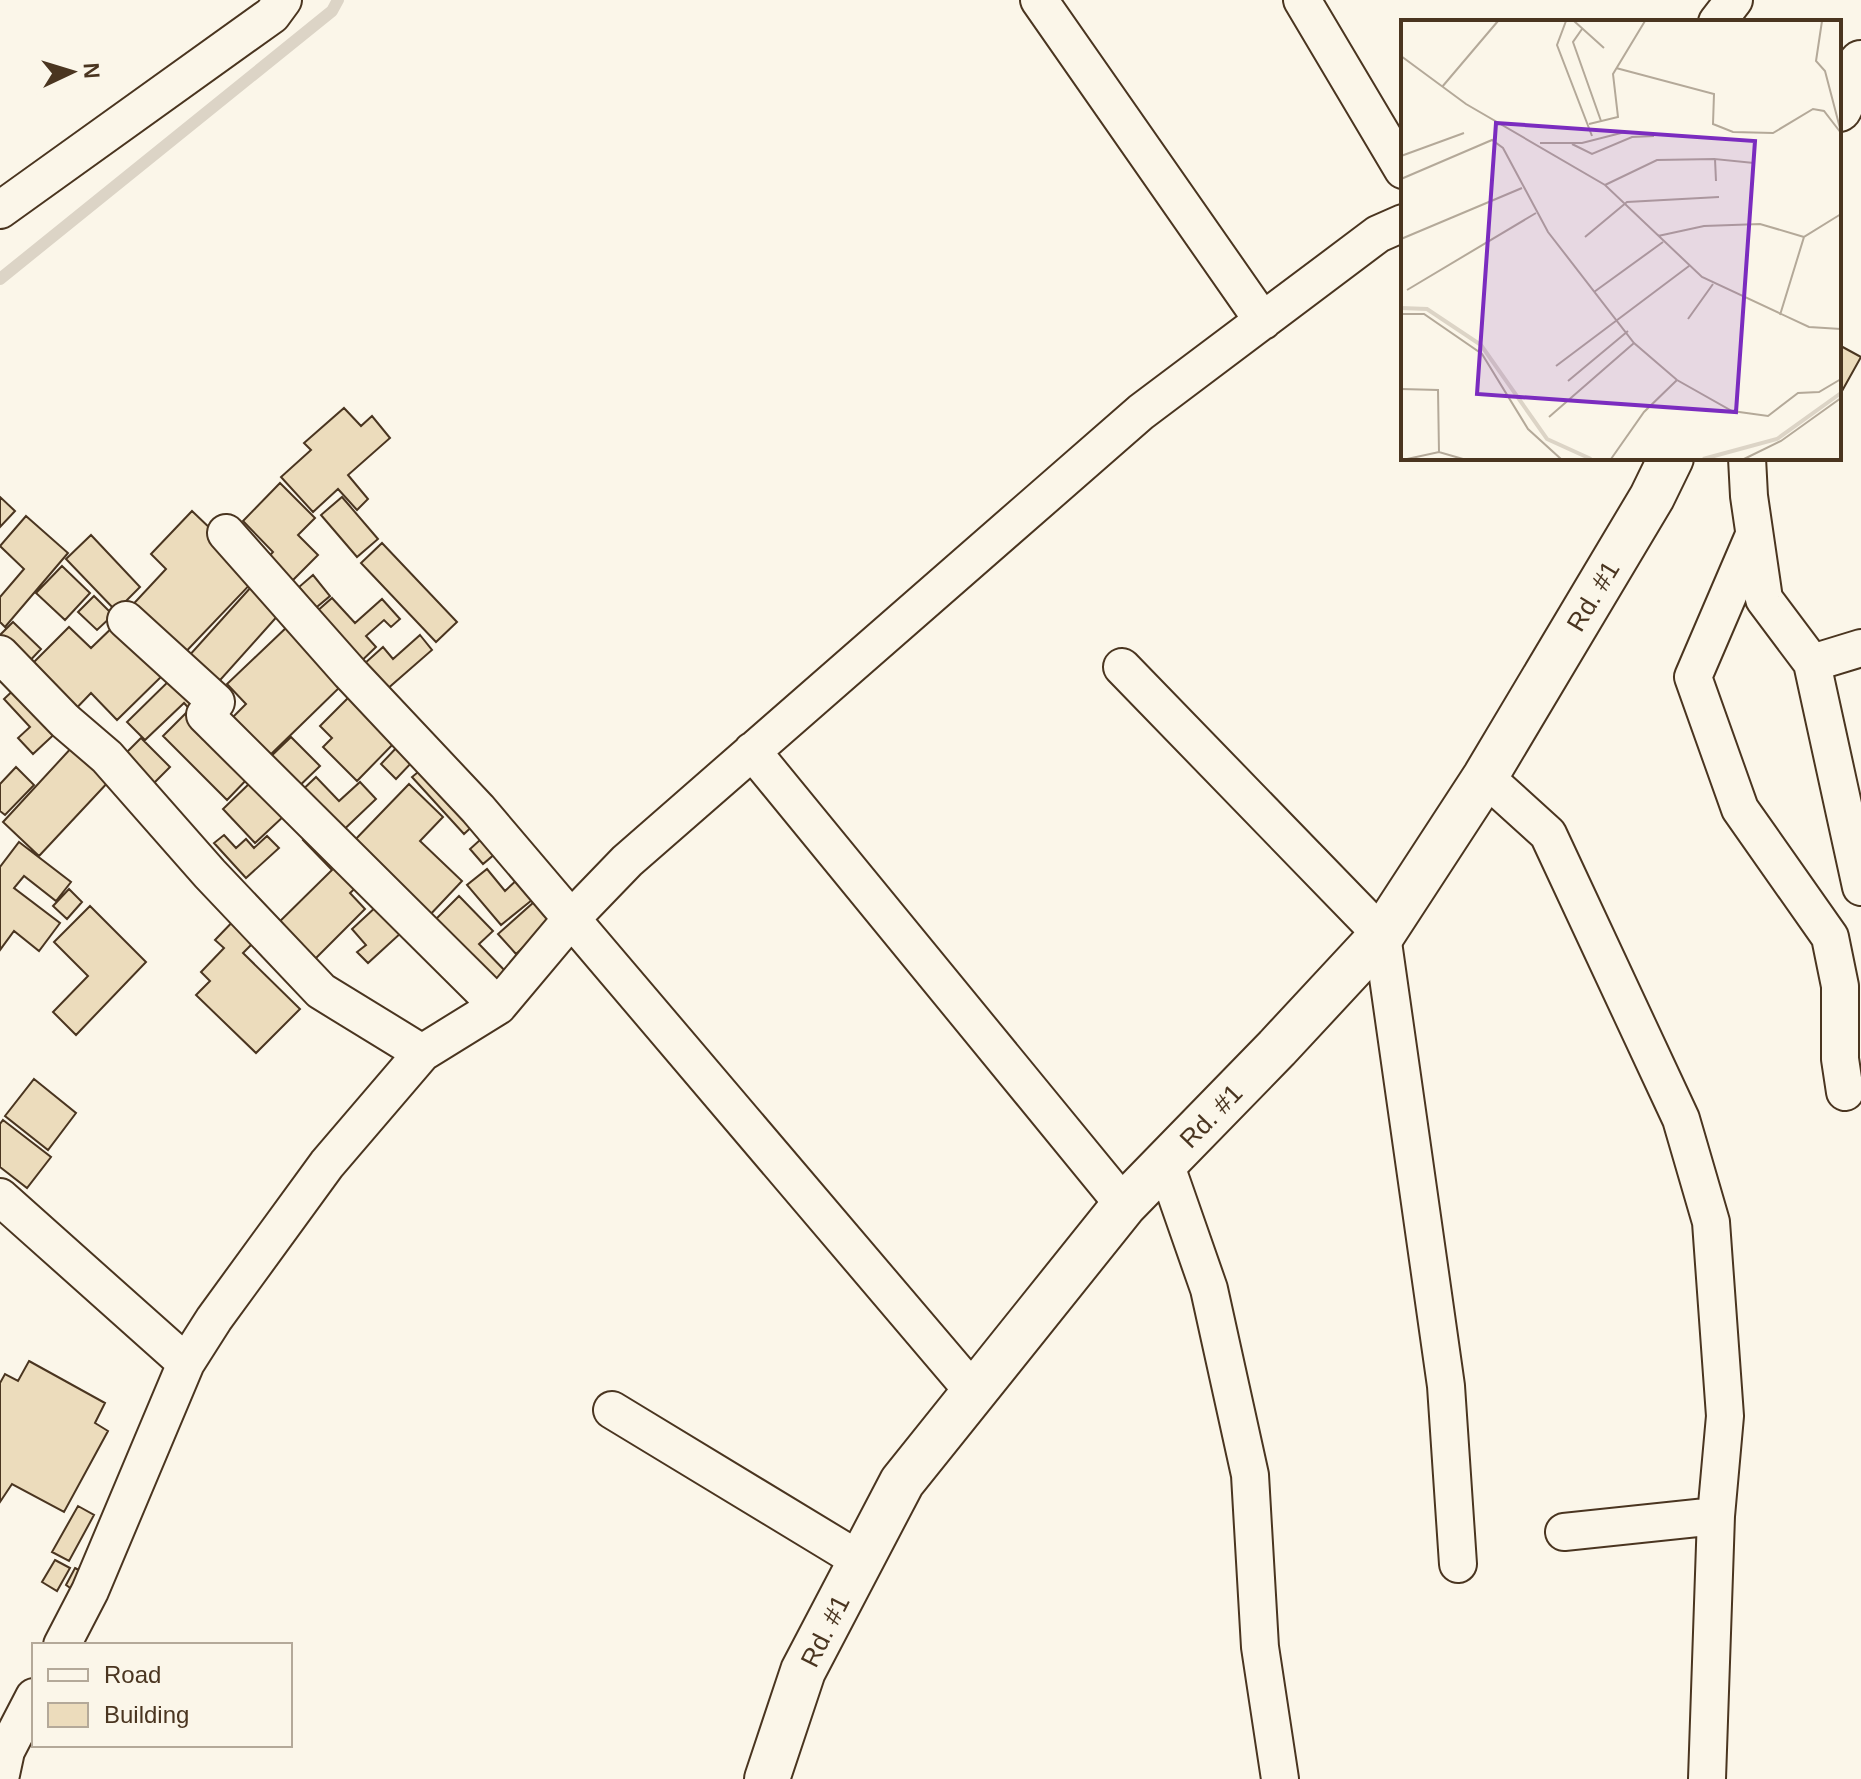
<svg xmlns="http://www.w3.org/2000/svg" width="1861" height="1779" font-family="Helvetica,sans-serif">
<rect width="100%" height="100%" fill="#fbf6e9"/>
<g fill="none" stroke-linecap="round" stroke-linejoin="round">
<path stroke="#dcd4c6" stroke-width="12" d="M0,279L332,11L338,0"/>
</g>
<path fill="#ecdcbc" stroke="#4a3520" stroke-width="2" d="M1839,345L1861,357L1842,391L1839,390Z
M344,408L361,426L372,416L390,438L348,475L368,499L357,510L338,489L313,512L281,477L311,450L304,443Z
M280,483L315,518L298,535L318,555L284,589L260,566L273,552L243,521Z
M0,497L15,511L0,527Z
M342,497L378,539L357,557L321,515Z
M192,511L259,575L176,662L125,613L166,569L151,554Z
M26,516L68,553L5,627L0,622V597L24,569L0,546Z
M91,535L140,587L116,611L66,559Z
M382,543L457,622L436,642L361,563Z
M62,566L90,593L65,620L36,593Z
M313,575L330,596L306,616L298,606L308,598L299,587Z
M252,586L281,612L213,688L187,658Z
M94,596L113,615L97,630L78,612Z
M332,598L355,623L382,599L400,619L391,627L384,620L366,636L376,647L352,670L307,620Z
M13,622L41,649L22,669L0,646V635Z
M118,622L167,671L117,720L91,693L67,718L23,673L69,627L91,648Z
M288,626L343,684L266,759L229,721L246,704L227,684Z
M420,635L432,650L386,690L364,664L383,647L393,659Z
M179,671L195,715L184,703L145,740L127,722Z
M21,683L62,727L33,754L18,738L30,727L4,699Z
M353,693L399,738L357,781L323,747L332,738L320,726Z
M187,712L251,775L227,800L163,736Z
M291,737L320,766L291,794L262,765Z
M141,738L170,767L151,786L122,757Z
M74,745L111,779L39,856L3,822Z
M399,745L414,760L396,779L381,764Z
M429,763L480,819L464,834L412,777Z
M16,767L34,785L5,815L0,811V784Z
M316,777L339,801L360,782L376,799L334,839L294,798Z
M253,780L285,815L255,843L223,809Z
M409,784L443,817L420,841L462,881L427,918L351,844Z
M313,831L362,882L350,893L365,909L304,970L268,933L332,870L303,840Z
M490,831L503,847L483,864L470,849Z
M224,835L236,848L246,839L254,848L267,836L279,848L246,878L214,843Z
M19,842L71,882L56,901L24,876L14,888L60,923L39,951L14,931L0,950V867Z
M487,869L505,891L520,877L537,896L501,925L467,885Z
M69,889L82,902L67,919L53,906Z
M459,896L493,931L479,944L512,978L501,989L434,921Z
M534,902L551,922L516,954L498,934Z
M378,905L402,932L368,963L357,952L366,945L352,929Z
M90,906L146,962L76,1035L53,1012L88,976L54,942Z
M241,913L262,934L243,953L300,1009L256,1053L196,995L210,981L201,972L224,948L215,940Z
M34,1079L76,1113L48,1150L5,1116Z
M3,1120L51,1157L27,1188L0,1167V1124Z
M29,1361L105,1403L95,1423L108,1431L64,1512L12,1484L0,1502V1383L5,1374L18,1381Z
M78,1506L94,1515L69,1561L52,1552Z
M55,1560L70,1568L57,1591L42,1582Z
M75,1568L86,1574L76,1592L66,1585Z"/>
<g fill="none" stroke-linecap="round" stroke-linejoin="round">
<g stroke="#4a3520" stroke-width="40">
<path id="street" d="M1039,0L1263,321
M1302,0L1403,170
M1717,22L1734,0
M0,210L272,15L283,0
M1747,458L1749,496L1764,599L1812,663L1861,887
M226,533L350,673L478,809L973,1391
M1754,535L1693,677L1740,809L1830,937L1840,986V1059L1845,1092
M126,620L216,702L205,715L498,1006
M0,654L65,721L107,757L210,874L321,991L422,1053
M1812,663L1861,648
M1122,667L1382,935L1446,1386L1458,1564
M752,751L1124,1205
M1485,777L1548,834L1681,1119L1711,1222L1725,1416L1716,1516
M1165,1163L1209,1289L1250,1475L1260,1647L1280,1779
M0,1197L186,1363
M612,1410L861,1561
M1564,1532L1716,1516L1707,1779
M62,1645L90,1591L186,1363L214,1319L327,1164L422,1053L498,1006L572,918L627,861L1141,412L1378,234L1403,223
M0,1779L6,1751L34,1697"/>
</g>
<g stroke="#4a3520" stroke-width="48">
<path id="secondary" d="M1839,109L1861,63
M767,1779L803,1671L902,1482L1124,1205L1277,1048L1382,935L1485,777L1652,497L1671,458"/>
</g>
<use href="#street" stroke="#fbf6e9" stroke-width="36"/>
<use href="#secondary" stroke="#fbf6e9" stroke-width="44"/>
</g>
<g text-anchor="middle" stroke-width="6" stroke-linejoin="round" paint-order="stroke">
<g font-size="26" fill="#4a3520" stroke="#fbf6e9">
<text transform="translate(1593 596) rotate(-59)" y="9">Rd. #1</text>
<text transform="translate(1211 1116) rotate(-46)" y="9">Rd. #1</text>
<text transform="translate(825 1631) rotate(-63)" y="9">Rd. #1</text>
</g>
</g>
<g transform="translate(1401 20)">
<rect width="440" height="440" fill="#fbf6e9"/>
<path fill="none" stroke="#dcd4c6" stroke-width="4" d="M0,288L26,289L80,325L146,419L190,439M302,439L376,419L440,373"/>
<path fill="none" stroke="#b4a999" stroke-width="2" d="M165,1L156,25L191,116M173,1L203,28M421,1L415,41L424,51L440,112M181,9L172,22L200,101M0,36L65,84L204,165L301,257L408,307L440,309M215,48L313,74L312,104L332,112L372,113L412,89L423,91L440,113M41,67L97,1M188,104L217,97L212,54L244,1M139,123H181L224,112M171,124L191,134L231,117L253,116M0,136L63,113M0,159L91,120L102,128L147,212L233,323L276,360L331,391L367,396L397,373L418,372L440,359M315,161L314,139L353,143M204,165L256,140L314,139M257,216L303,206L359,204L403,217M184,217L226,182L318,177M0,219L121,168M6,270L135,193M193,272L262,222M0,294H23L81,334L127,409L160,439M379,295L403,217L440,194M287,299L312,264M155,346L288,246M167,361L227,311M0,369L37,370L38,432M148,397L233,323M6,439L38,432L62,439M210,439L243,392L276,360M343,439L380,421L440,378"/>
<path fill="#7b2cbf" fill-opacity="0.15" stroke="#7b2cbf" stroke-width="4" d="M95,103L354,121L335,392L76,374Z"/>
<rect width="440" height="440" fill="none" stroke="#4a3520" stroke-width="4"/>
</g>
<rect x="32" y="1643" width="260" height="104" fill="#fbf6e9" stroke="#b4a999" stroke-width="2"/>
<rect x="48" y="1669" width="40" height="12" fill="#fbf6e9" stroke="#b4a999" stroke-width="2"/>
<text x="104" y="1683" font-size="24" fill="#4a3520">Road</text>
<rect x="48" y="1703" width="40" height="24" fill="#ecdcbc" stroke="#b4a999" stroke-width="2"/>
<text x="104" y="1723" font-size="24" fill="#4a3520">Building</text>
<g transform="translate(72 72) rotate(86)" stroke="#fbf6e9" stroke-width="6" paint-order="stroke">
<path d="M0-6L14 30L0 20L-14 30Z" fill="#4a3520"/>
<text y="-12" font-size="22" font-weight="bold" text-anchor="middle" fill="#4a3520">N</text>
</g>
</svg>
